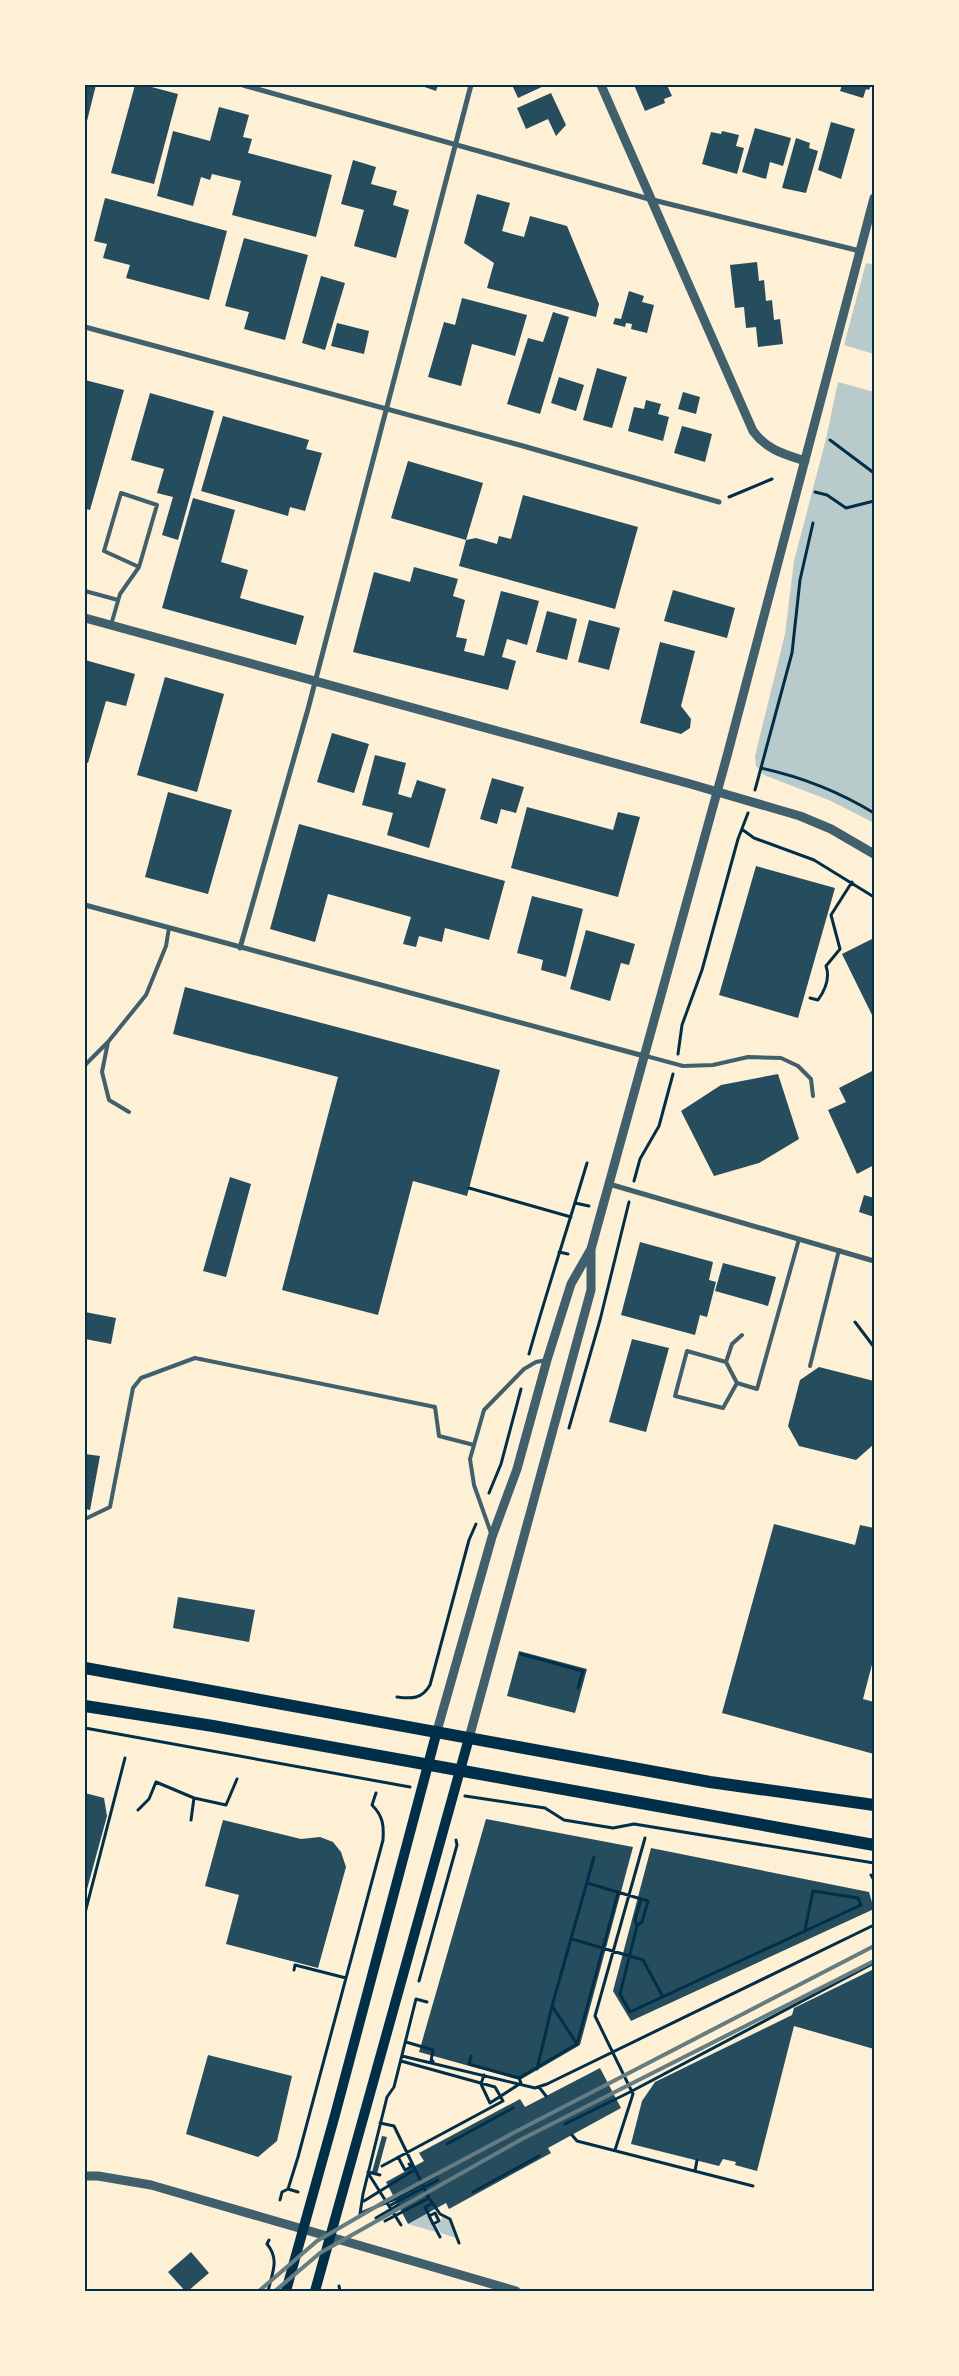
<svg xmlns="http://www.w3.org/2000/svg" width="959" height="2376" font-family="'Archivo Narrow',sans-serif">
<rect width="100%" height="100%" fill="#fdf0d5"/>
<path fill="#b9caca" d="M866,263L874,265V354L844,345Z
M838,382L874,392V823L831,801L764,775L756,766L755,756L785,634L794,561L826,439Z
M426,2214L436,2232L408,2224Z
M442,2217L449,2220L456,2238L441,2233L436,2225L441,2222Z"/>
<path fill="#264d5e" d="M85,85H96L86,125H85Z
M135,85H144L178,94L154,184L111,173Z
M419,85H438L436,91Z
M512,85H546L518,98Z
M634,85H667L672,96L664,99L665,103L645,111Z
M842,85H871L869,90L866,89L863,98L840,91Z
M551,93L566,125L556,136L548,119L526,129L517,108Z
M219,107L249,115L243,137L252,139L248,153L332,175L316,237L232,215L241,181L212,174L210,180L201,177L193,206L157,196L173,131L210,141Z
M831,122L855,129L841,179L818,170Z
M755,128L791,138L783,166L770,162L766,179L742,172Z
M722,131L739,135L736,146L744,148L737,174L702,164L711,132L721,134Z
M796,138L810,143L809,148L818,151L806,193L782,188Z
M353,160L376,167L371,184L397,191L393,205L409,210L396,258L354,246L364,210L341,204Z
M477,194L510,203L502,231L524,237L530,216L567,226L599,304L596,317L487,288L494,263L464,243Z
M105,198L227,231L209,300L126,278L130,265L103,258L107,244L94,241Z
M244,238L308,255L285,340L244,329L249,312L225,306Z
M757,262L759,281L764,280L766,301L772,300L774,320L780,319L783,344L758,347L756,327L746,328L744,307L735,308L730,265Z
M321,276L345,283L325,350L302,343Z
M629,291L644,296L642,302L654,305L647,333L631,329L632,324L626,323L625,327L613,324L615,318L621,319Z
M462,298L527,315L515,356L472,344L461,386L428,377L444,322L455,325Z
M553,312L569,317L540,414L507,404L528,338L543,342Z
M337,323L369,331L364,354L331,346Z
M597,368L627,377L612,428L583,420Z
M559,377L584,385L576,411L551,403Z
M85,380L124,390L90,510L85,509Z
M683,392L700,397L696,414L678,409Z
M150,393L214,411L178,540L162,535L173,497L157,493L164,469L131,460Z
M646,400L661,404L658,414L669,417L663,441L628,431L634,407L644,409Z
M223,416L309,440L306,449L322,453L305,511L290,507L288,516L201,491Z
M682,426L712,434L705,462L674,453Z
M408,461L483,483L466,540L391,518Z
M523,495L638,527L615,609L459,566L466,540L476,538L497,544L499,536L511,539Z
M193,498L235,510L221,562L248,570L240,598L304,616L296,645L162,608Z
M414,567L458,579L453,596L465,600L456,637L467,639L464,651L484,656L501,591L539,601L527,645L507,639L502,657L516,661L508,690L353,652L374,572L410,582Z
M673,590L735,608L727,638L664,621Z
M547,611L577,619L567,660L536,652Z
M589,620L620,628L609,670L578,662Z
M660,642L695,651L681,706L691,719L690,728L681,734L640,723Z
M85,660L135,674L126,706L106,701L88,763L85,762Z
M165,677L224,694L197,792L137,775Z
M332,733L369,744L354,793L317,782Z
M375,755L406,763L398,794L411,798L417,780L446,789L429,848L387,835L393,813L362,805Z
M492,778L524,787L516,813L501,809L497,824L480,819Z
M168,792L232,810L208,894L145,877Z
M527,807L613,830L618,812L640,817L618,897L511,868Z
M299,824L505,881L489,940L445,928L442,942L419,936L416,947L403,944L411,917L328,894L315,942L270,929Z
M756,866L835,888L798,1018L719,995Z
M532,896L583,909L566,977L541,970L543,960L517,953Z
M586,930L635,944L629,965L621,963L610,1001L570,989Z
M874,938V1019L842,954Z
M185,987L500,1070L467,1196L413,1181L378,1315L282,1290L338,1077L173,1034Z
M874,1070V1165L857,1174L828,1110L846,1102L839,1088Z
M778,1074L799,1139L759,1163L714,1176L681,1111L721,1085Z
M230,1177L251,1184L226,1277L203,1271Z
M864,1195L874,1198V1217L859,1212Z
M640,1242L713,1262L709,1280L716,1282L707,1317L700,1315L695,1335L621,1315Z
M723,1263L776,1277L768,1306L715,1291Z
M85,1312L116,1318L111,1344L85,1339Z
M632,1339L669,1348L646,1432L609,1422Z
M819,1367L874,1381V1441L873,1445L856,1460L799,1446L788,1426L800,1380Z
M85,1454L100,1456L90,1510L85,1509Z
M774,1524L855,1545L860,1525L874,1528V1657L863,1699L874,1702V1754L722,1713Z
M178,1597L255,1610L249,1642L173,1628Z
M519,1651L587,1669L575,1713L507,1696Z
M85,1793L104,1798L107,1816L86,1893Z
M486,1819L633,1847L580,2045L520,2080L419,2052Z
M223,1820L301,1839L320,1837L333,1842L341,1852L346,1867L318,1968L226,1944L239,1895L205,1886Z
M651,1848L869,1892L874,1909L631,2021L613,1991Z
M874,1969V2049L794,2026L757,2171L735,2165L736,2162L723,2159L719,2166L631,2144L642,2101L655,2082L792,2015L794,2008Z
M208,2055L292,2076L277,2141L258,2157L186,2134Z
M600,2068L621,2108L548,2148L551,2153L449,2209L446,2203L408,2224L386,2182L424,2161L419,2153L520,2099L525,2107Z
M382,2136L387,2137L377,2174L372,2172Z
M191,2252L209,2273L188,2291H185L168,2272Z"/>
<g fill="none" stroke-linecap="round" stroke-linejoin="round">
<path stroke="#003049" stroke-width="3" d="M830,440L874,473
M815,492L827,495L846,508L874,501
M729,497L772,479
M761,768C802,777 838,791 874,813
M755,790L792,653L800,580L813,523
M743,830L754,838L814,860L874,897
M810,998L818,1000C825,990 830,977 826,966L840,949L831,915L852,882
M678,1054L682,1025L702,970L738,839L748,813
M634,1181L640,1159L659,1126L673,1074
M469,1188L571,1217
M575,1203L589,1206
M559,1252L568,1254
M855,1322L874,1347
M529,1354C547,1290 568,1227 587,1163
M569,1428L600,1320L629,1202
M489,1493L501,1464L521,1389
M521,1654L583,1671L578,1688
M397,1697C412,1699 422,1699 430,1685L469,1540L476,1524
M85,1728L410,1787
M465,1796L545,1808L564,1820L613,1828L634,1824L874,1863
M138,1810L149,1799L156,1782L194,1798
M191,1820L194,1798L226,1805L237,1779
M871,1875L874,1880
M587,1883L648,1901L642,1922L637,1926
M641,1899L635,1920L637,1926L620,1994L630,2012L861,1905L858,1898L813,1891L805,1930
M85,1913L125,1758
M572,1939L643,1960L662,1995
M294,1970L295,1965L346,1978
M419,1981L457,1845L456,1840
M552,2006L577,2044
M406,2042L433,2050L431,2061H433
M402,2056L535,2088L547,2084L874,1925
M471,2056L469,2064L519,2078L577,2044L618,1893
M537,2069L552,2006L594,1857
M484,2075L481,2084L490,2103L521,2083L519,2078
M539,2087L546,2096
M380,2123L394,2126L429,2198L440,2214L450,2219L459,2243
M565,2124L632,2091L874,1963
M572,2135L577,2141L753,2186
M447,2144L513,2108
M615,2150L633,2094L595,2016L645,1838
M398,2157L405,2170L411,2167L409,2164
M382,2166L503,2101L495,2087L401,2061
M695,2171L697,2160
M368,2172L380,2175
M368,2173L401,2225
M288,2189L298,2192
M473,2192L539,2156
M280,2200L282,2192L288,2189L298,2157L383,1840C384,1825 383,1816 372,1805L376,1793
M364,2201L414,2170
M431,2204L425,2207L433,2224L439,2221L435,2213L429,2216L440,2237
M389,2206L438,2180
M361,2213L395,2199L436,2176
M360,2214L363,2194L387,2097L394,2087L416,1999L427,2002
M376,2218L398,2205
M385,2221L429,2198
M339,2286L340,2291
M268,2291C272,2274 280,2259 267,2244L269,2240"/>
<path stroke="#3f606c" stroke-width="4" d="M85,591L118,600
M111,625L120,594L139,567L157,505L121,493L104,551L139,567
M108,1042L102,1072L109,1100L129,1112
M646,1056L683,1066L713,1065L748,1057L781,1058L798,1066L811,1079L813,1096
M85,1065L108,1042L146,995L166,946L169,928
M726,1362L732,1344L742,1335
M810,1366L839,1250
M737,1383L723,1408L675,1396L687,1351L726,1362L737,1383L757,1389L799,1239
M85,1519L110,1507L133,1388L141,1378L195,1358L435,1407L439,1436L474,1445
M491,1533L474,1485L470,1459L484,1410L524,1369L536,1362L547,1360"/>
<path stroke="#3f606c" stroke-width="5" d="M243,85L649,199L860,251
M85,327L523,446L719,502
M85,905L644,1056
M240,948L308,709L471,85
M609,1184L874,1261"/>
<path stroke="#3f606c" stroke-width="9" d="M601,85L753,431C767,450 784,454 805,461
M85,618L687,783L800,816L831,829L874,854
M437,1731L492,1537L517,1469L547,1360L571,1284L591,1249L727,756L874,198
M469,1738L591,1290V1249
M85,2176H98L151,2185L516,2291"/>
<path stroke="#003049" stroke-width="10" d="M286,2291L335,2115L437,1731
M315,2291L469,1738"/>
<path stroke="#003049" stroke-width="12" d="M85,1668L710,1782L874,1805
M85,1706L213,1726L874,1845"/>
<path stroke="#657d81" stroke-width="4" d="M259,2291L317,2241L384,2202L517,2131L874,1946
M275,2291L320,2253L522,2139L874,1961"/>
</g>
<rect width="959" height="2376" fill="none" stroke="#fdf0d5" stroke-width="172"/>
<rect x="86" y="86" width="787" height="2204" fill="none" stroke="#003049" stroke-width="2"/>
</svg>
